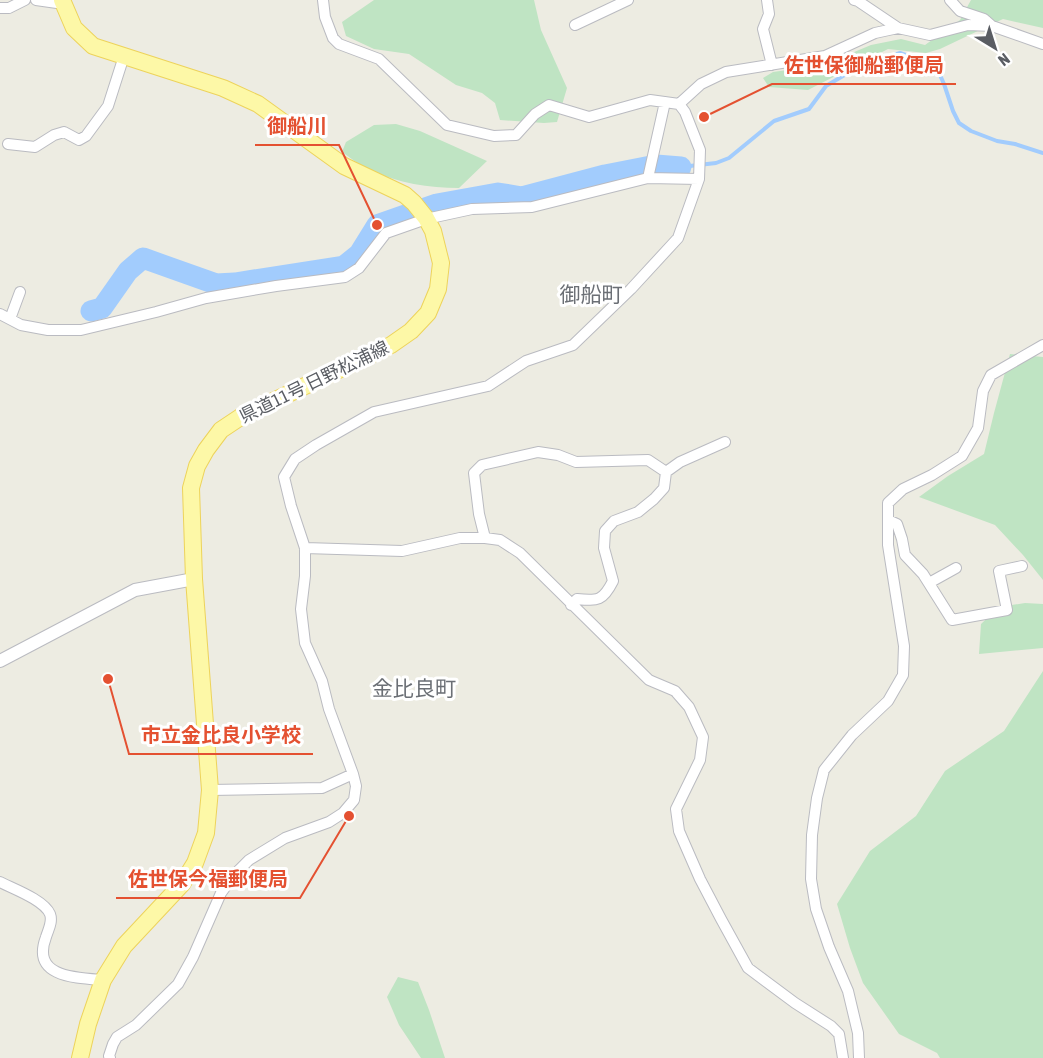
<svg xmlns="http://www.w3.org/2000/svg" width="1043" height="1058" font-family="'Asap Condensed','Noto Sans JP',sans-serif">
<rect width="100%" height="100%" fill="#edece2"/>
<path fill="#bfe4c3" d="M374,0H534L541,30L567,88L557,122L544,123L500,120L495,103L482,93L456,85L409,54L374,49L346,36L342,22Z
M971,0H1043V28L1003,19L940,49L926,53L888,49L808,90L769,87L763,78L773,72L823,65L871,45L901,39L925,45L960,20Z
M396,124L420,131L487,161L459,188C429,188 398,183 370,170C360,166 351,158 342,152L346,142L374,125Z
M1010,354L1043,357V580L1023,555L995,525L919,497L948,476L984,454L994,413Z
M1025,603L1043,604V648L979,654L981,624L999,607Z
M1043,671V1058H940L937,1053L899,1034L863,983L850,948L837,904L870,851L916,816L945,771L1004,731Z
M398,977L418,982L429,1010L445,1058H421L399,1025L387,997Z"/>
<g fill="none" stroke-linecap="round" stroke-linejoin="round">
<path stroke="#a2ccfd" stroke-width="4" d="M681,167L716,163L729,158L774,121L809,109L826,86L858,67L900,53L936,66L944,84L953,111L959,123L971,131L997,141L1015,144L1043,153"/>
<path stroke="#a2ccfd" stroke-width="21" d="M91,311L102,308L128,271L143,258L216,284L235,283L344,266L359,254L377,225L437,204L498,193L522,197L605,175L656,165L681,167"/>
<g stroke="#babbc1" stroke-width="12">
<path id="minor" d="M36,0L64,4
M767,0L769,14L763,29L772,65
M854,0L858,1L898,28
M950,0L960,11L984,19L992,26
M0,8H9L25,0
M575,25L628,0
M679,104L701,84L726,72L825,56L875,33L898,28L930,35L968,25L992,26L1043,44
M8,144L35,147L54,135L64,132L79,140L86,136L108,106L124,56
M648,178L665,102
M0,314L21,325L48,330H81L156,312L206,298L276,286L345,277L359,268L386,233L426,219L472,209L532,207L648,178L699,179
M10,319L20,292
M888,520L897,524L902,539L905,555L923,574L952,620L1007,610L999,571L1022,566
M485,538L479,514L474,473L482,465L538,452L558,455L576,462L648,460L666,472L680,462L725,442
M305,548L402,551L460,538H485L500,540L520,553L649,680L675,691L689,707L703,737L700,760L676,809L679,831L700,879L721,919L748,968L795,1003L831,1026L839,1034L843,1058
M929,583L956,568
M571,605L577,599C598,601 603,601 613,581L604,548L605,531L614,521L638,512L654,499L664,488L666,472
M210,790L322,788L353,774
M0,882C14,889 44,900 50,914C53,922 48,930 46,937C31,977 75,978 103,980
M110,1058L109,1056L113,1044L117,1037L136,1025L178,984L193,957L221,893L234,875L249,860L285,838L329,822L343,813L354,800L356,786L353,774L329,709L322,681L305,643L301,609L305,576V548L291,506L284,477L295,459L316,445L374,412L488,386L526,361L573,345L631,289L678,238L699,179L700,150L685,112L679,104L650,100L589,117L549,105L535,114L516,135L494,136L447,125L379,59L339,44L333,38L325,17L323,0
M859,1058L858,1033L848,991L829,947L816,909L811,879L812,835L817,798L824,770L852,735L888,701L903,675L904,646L888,545V503L903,489L932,475L962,456L978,428L983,391L991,375L1043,345"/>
</g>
<g stroke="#babbc1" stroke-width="14">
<path id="tertiary" d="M0,661L135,590L194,579"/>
</g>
<g stroke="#edd35b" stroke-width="18">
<path id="primary" d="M62,0L74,28L93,46L223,88L258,104L344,166L405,195L414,203L426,218L433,231L441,263L438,289L428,313L411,331L391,345L242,416L221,430L206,450L197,466L191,488L194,579L210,790L206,833L195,863L182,884L124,946L103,980L88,1024L80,1058"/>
</g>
<use href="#minor" stroke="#fff" stroke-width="10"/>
<use href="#tertiary" stroke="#fff" stroke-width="12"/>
<use href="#primary" stroke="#fdf8a7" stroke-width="16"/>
</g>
<g text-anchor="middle" stroke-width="6" stroke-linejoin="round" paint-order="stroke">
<g font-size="18" fill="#5a5d63" stroke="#fff">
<text transform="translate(314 382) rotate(-26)" y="6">県道11号 日野松浦線</text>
</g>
<g font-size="21" fill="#6b6f75" stroke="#fff">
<text x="591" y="302">御船町</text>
<text x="414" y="696">金比良町</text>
</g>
</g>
<path fill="none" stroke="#e45131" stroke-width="2" d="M704 117L772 84H956M377 225L339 145H255M108 679L129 754H313M349 816L300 898H116"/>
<g fill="#e45131" stroke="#fff" stroke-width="2">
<circle cx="704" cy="117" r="6"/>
<circle cx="377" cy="225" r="6"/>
<circle cx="108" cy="679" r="6"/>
<circle cx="349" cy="816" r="6"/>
</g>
<g font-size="20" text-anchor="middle" font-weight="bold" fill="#e45131" stroke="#fff" stroke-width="6" stroke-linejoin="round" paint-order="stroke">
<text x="864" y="72">佐世保御船郵便局</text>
<text x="297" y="133">御船川</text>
<text x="221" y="742">市立金比良小学校</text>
<text x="208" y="886">佐世保今福郵便局</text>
</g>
<g transform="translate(995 48) rotate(142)" stroke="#ffffff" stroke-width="4.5" paint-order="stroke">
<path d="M0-4.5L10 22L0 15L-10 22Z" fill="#5a5d63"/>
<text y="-9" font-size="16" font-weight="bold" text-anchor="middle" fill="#5a5d63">N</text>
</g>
</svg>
